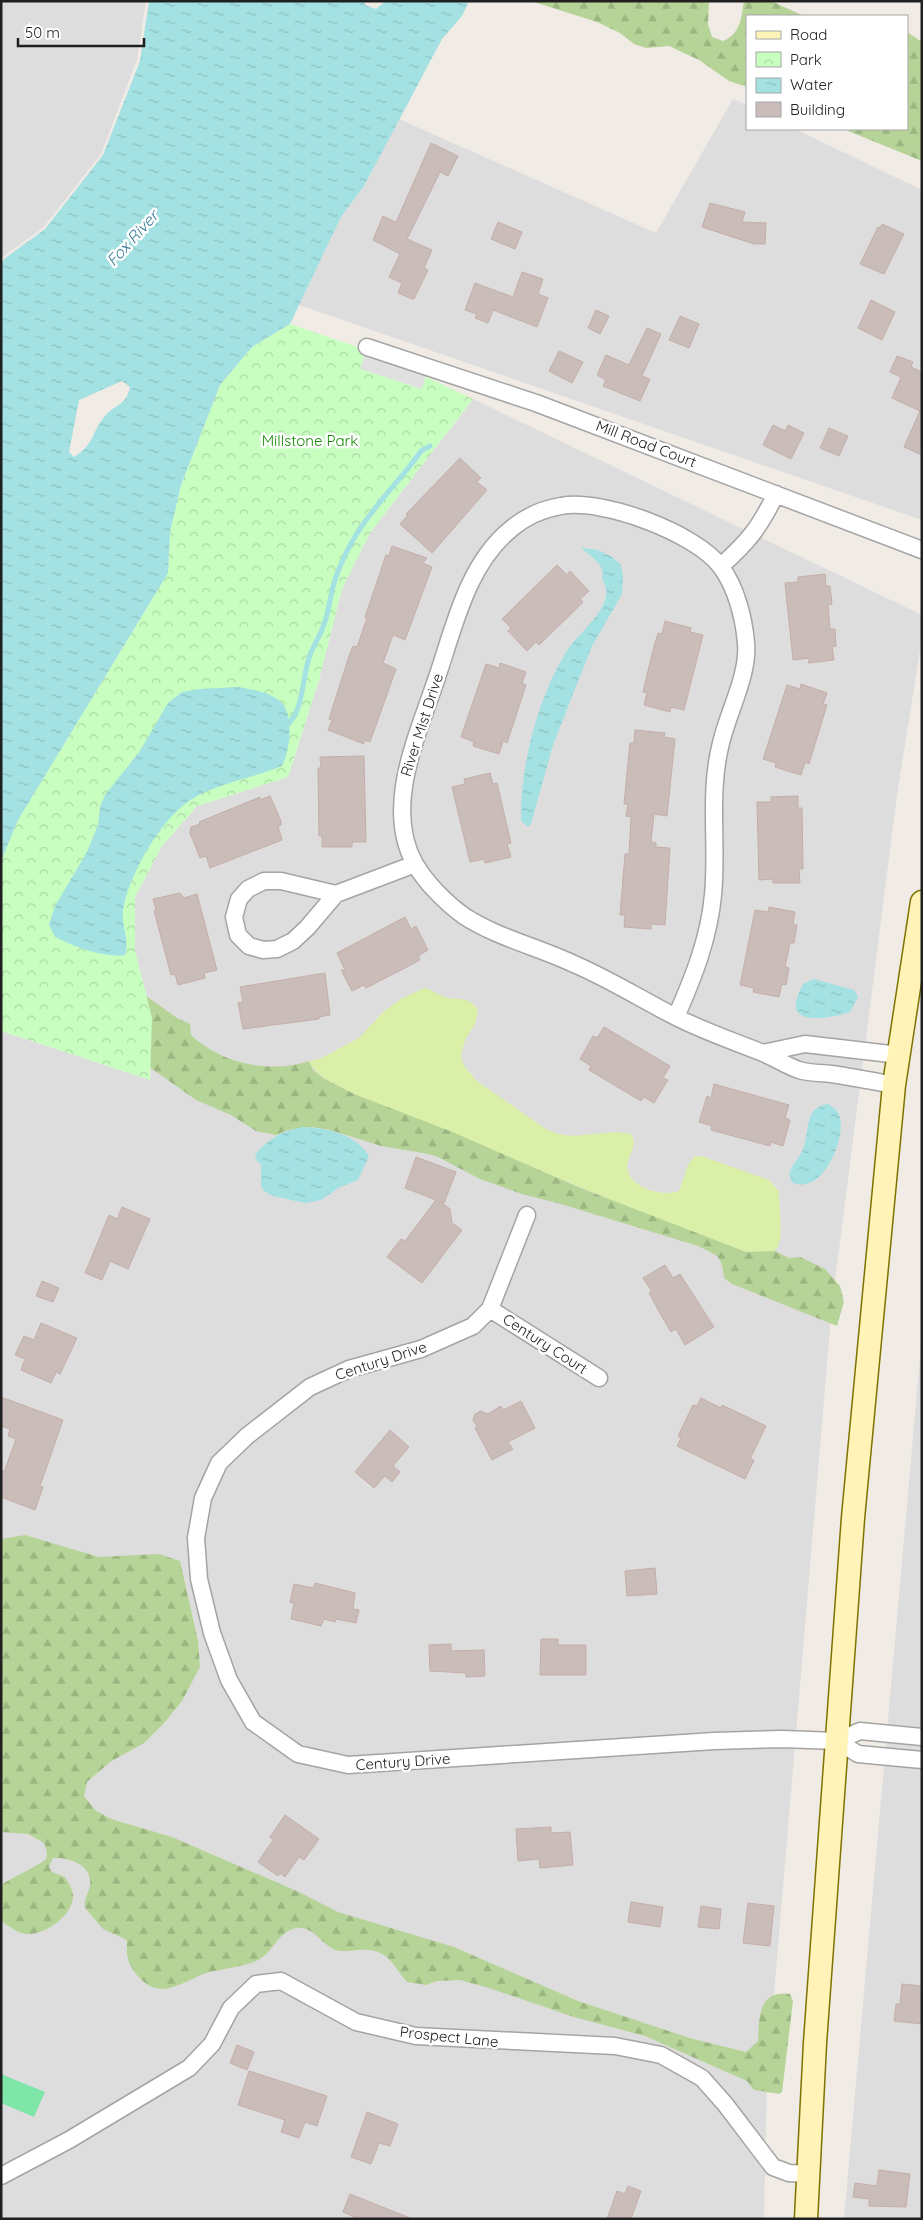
<svg xmlns="http://www.w3.org/2000/svg" width="923" height="2220" font-family="Quicksand,sans-serif">
<defs>
<pattern id="forest-firs" width="22" height="20" patternUnits="userSpaceOnUse" patternTransform="scale(1.25)"><rect width="22" height="20" fill="#b6d497"/><path d="M5 1l3.5 6h-7zM16 11l3.5 6h-7z" fill="#9cb682"/></pattern>
<pattern id="park-crowns" width="20" height="18" patternUnits="userSpaceOnUse" patternTransform="scale(1.25)"><rect width="20" height="18" fill="#c8fec0"/><path d="M2 6a3 3 0 1 1 6 0M12 15a3 3 0 1 1 6 0" fill="none" stroke="#acd9a5"/></pattern>
<pattern id="water-ripples" width="26" height="14" patternUnits="userSpaceOnUse" patternTransform="scale(1.25)"><rect width="26" height="14" fill="#a3e1e2"/><path d="M2 4q2-2 4 0t4 0M15 11q2-2 4 0t4 0" fill="none" stroke="#8cc1c2"/></pattern>
</defs>
<rect width="100%" height="100%" fill="#f1ebe6"/>
<path fill="#dedddd" d="M1,1H146L137,60L101,154L43,228L1,258Z
M733,99L747,105V129H795L922,190V520L299,305L341,217L364,186L399,119L656,233Z
M473,399L922,615V638L897,795L832,1305L767,2078L764,2219H1V1031L150,1080L152,1018L135,951V897L162,846L197,806L288,777L319,680L342,589L370,533Z
M922,1335V2219H844Z"/>
<path fill="#daefa8" d="M424,988C431,989 435,993 442,996C456,1002 468,994 478,1010L476,1022L465,1040L461,1056L464,1066L477,1081L546,1129L558,1134L573,1136L615,1132L631,1134C640,1147 624,1158 628,1171C633,1189 664,1197 679,1191L688,1165L695,1156L704,1157L769,1180L779,1191C779,1204 784,1239 777,1248C766,1264 710,1240 696,1235L354,1094C337,1085 318,1079 309,1061L322,1058L360,1037L382,1013L401,999Z"/>
<path fill="url(#forest-firs)" d="M531,1H709L708,24L712,37L723,41C741,33 741,19 744,1H771L804,16H747V87L729,81L699,60L669,46L646,48L634,44L620,33L597,22Z
M907,32L922,42V161L843,129H907Z
M1,912L142,993L177,1018L190,1024L191,1035C222,1064 269,1074 309,1061L313,1070L323,1078L354,1094L455,1133L578,1187L746,1252L775,1251L789,1258L800,1257L825,1269L840,1286L844,1302L837,1326L732,1284L724,1278C722,1255 718,1256 698,1246L561,1204L522,1194L480,1179L436,1156L423,1153L381,1146L330,1130L312,1127L288,1130L276,1135L256,1131L231,1115L196,1100L138,1059Z
M25,1535L99,1557L159,1554L180,1561L198,1641L200,1667L182,1701L164,1723L144,1743L110,1762L87,1782L84,1796L95,1810L111,1819L172,1837L299,1892L338,1912L454,1947L578,2001L693,2039L746,2052L758,2041C759,2018 758,1990 790,1994L793,2001L782,2092L779,2094L754,2090L747,2081L645,2036L574,2017L489,1988L460,1980L437,1981L426,1985L407,1982C390,1962 388,1948 357,1950C350,1951 341,1952 335,1950C322,1944 315,1929 301,1928C281,1926 275,1950 260,1959C248,1966 223,1969 209,1972C196,1976 175,1989 163,1989C148,1990 132,1973 128,1959C126,1953 127,1946 127,1940L103,1929L85,1908C83,1899 89,1894 90,1885C93,1865 69,1857 53,1858L49,1867L52,1872L65,1877C68,1882 72,1888 73,1895C74,1916 41,1939 21,1933C15,1931 7,1925 1,1921V1885C8,1880 45,1862 46,1859C48,1854 46,1848 44,1843L28,1834L1,1832V1539Z"/>
<path fill="url(#park-crowns)" d="M290,324L375,353L473,399L370,533L342,589L319,680L288,777L197,806L162,846L135,897V951L152,1018L150,1080L1,1031V861L18,820L168,573L170,532L181,485L220,385L252,347Z"/>
<path fill="#7ee6a8" d="M1,2074L45,2092L34,2117L1,2103Z"/>
<path fill="#e0e0e0" d="M365,354L426,375L422,389L360,369Z"/>
<path fill="url(#water-ripples)" fill-rule="evenodd" d="M149,1H364L365,5L376,9L386,1H469L462,16L442,39L364,186L341,217L290,324L252,347L220,385L181,485L170,532L168,573L18,820L1,861V265L4,259L45,229L103,155L140,61ZM122,381L130,387C126,406 115,404 104,417C91,433 95,444 74,457L69,452L79,400Z
M581,548L598,550L612,557L621,565L623,577L622,594L592,646L553,745L531,824L528,827L521,821C520,767 537,700 565,654C577,632 620,605 602,579C606,564 591,557 581,548Z
M239,687C253,690 268,691 280,701C295,714 290,750 282,766C255,777 225,782 199,795C164,812 130,872 123,910C121,925 130,940 125,955C103,958 75,947 55,937L49,925L55,906L87,852L98,825L100,807L105,795L140,751L168,703L182,692L200,689Z
M814,979L854,990L858,997L850,1012C839,1016 805,1024 797,1011C793,1003 800,991 803,984Z
M828,1104C833,1107 837,1109 839,1115C848,1136 822,1198 792,1182L789,1174C792,1165 799,1158 803,1149C810,1133 803,1107 828,1104Z
M302,1127C327,1128 356,1134 369,1156L358,1180L340,1187L321,1200L305,1203L273,1196L264,1191L261,1186V1164L257,1161L255,1155C269,1138 281,1132 302,1127Z"/>
<g fill="none" stroke-linecap="round" stroke-linejoin="round">
<path stroke="#a3e1e2" stroke-width="5" d="M289,723C304,708 302,676 310,655C314,644 321,635 324,624C329,611 330,597 334,583C339,566 347,550 356,535C374,505 401,480 421,451L430,446"/>
</g>
<path fill="#cabcb9" stroke="#c5aea7" d="M431,143L458,156L448,176L440,172L407,239L432,250L424,268L428,270L414,299H412L398,293L402,283L389,277L400,254L373,240L383,216L395,222L397,220Z
M710,203L745,212L742,222L766,223L765,244H754L702,227Z
M498,222L522,232L515,249L491,239Z
M882,224L904,234L884,274L860,264L878,227L880,228Z
M522,272L543,279L538,294L548,298L537,327L493,310L488,323L475,318L477,314L465,310L475,283L513,297Z
M871,300L895,312L882,340L858,328Z
M596,310L609,316L600,334L588,328Z
M680,316L699,324L689,348L669,340Z
M647,328L661,334L642,376L650,379L640,401L603,386L606,380L597,375L606,355L629,365Z
M559,351L583,362L572,383L549,371Z
M897,356L913,362L911,367L922,372V455L904,447L920,411L892,398L901,377L890,372Z
M773,425L785,431L788,425L804,433L791,459L763,445Z
M829,428L848,436L839,456L820,448Z
M460,458L481,478L477,482L487,490L432,553L400,524L408,515L406,514Z
M392,546L427,558L423,563L432,567L405,640L393,635L383,663L396,669L370,742L364,740V744L328,730L332,720L329,719L349,656L353,646L357,647L367,618L365,617L386,555L389,556Z
M557,565L567,575L570,571L589,591L580,599L583,602L570,615L539,645L536,642L527,651L508,631L511,628L502,619Z
M825,574L826,586H830L832,604L828,605L830,629H835L836,646L832,647L834,660L808,663L810,658L793,660L785,583L798,582V577Z
M665,621L691,628L690,632L703,635L684,710L671,707L670,712L644,705L647,693L643,692L653,650L658,633L662,634Z
M500,663L526,672L522,683L526,685L507,743L503,741L499,754L473,746L474,742L461,737L486,664L499,668Z
M801,684L827,693L823,704L827,705L809,764L805,762L801,775L775,767L776,763L763,759L787,685L800,689Z
M635,730L665,733L664,737L675,739L667,816L654,814L651,842L656,843V847L670,848L665,925L651,924V929L624,927L625,915H620L625,854H629L631,817L626,816L628,804H624L630,743H634Z
M364,756L366,842H352V847H322V836H319L318,768H321L320,757Z
M490,773L493,784L497,783L511,843L507,844L511,857L485,863L484,859L470,862L452,787L465,784L464,779Z
M270,796L281,821V825L278,826L282,840L210,868L206,856L200,858L190,833L191,827L200,824L199,822L260,797V800Z
M798,796V808H802L803,869H799L800,883H773V879L759,880L757,802H771V797Z
M180,893L184,898L197,894L217,970L204,973L205,978L178,985L175,974L171,975L154,911L156,910L153,899Z
M769,907L795,912L793,924L797,925L794,943H790L785,967L789,968L786,985L782,984L779,997L753,992L754,988L740,985L755,910L768,912Z
M405,917L411,929L416,926L428,950L418,956L420,960L403,969L366,988L364,985L352,991L341,970H345L337,953Z
M325,973L330,1015L319,1017V1019L243,1029L238,1003L243,1002L240,987Z
M604,1027L670,1066L663,1078L668,1080L654,1103L644,1097L641,1101L589,1070L591,1066L580,1059L593,1036L597,1038Z
M714,1084L789,1105L785,1118L790,1120L783,1146L771,1142L770,1146L711,1130L712,1126L699,1122L707,1096L711,1098Z
M416,1157L456,1172L444,1203L441,1202L450,1209L452,1223L462,1230L422,1283L387,1257L401,1239L405,1241L436,1200L405,1188Z
M122,1207L150,1219L128,1269L110,1261L102,1280L85,1273L109,1215L117,1219Z
M665,1265L673,1278L680,1274L714,1327L685,1345L676,1329L671,1332L661,1315L649,1293L652,1292L643,1278Z
M42,1281L59,1288L53,1302L36,1296Z
M41,1323L77,1338L60,1374L56,1372L51,1383L21,1370L25,1359L15,1355L24,1336L34,1340Z
M1,1397L63,1420L40,1486L43,1487L35,1510L1,1497V1471L4,1472L16,1439L8,1436L10,1429L1,1426Z
M701,1398L721,1408L722,1405L766,1426L750,1459L754,1460L745,1479L677,1446L681,1438L678,1436L693,1405L697,1406Z
M521,1401L535,1428L508,1442L513,1449L492,1460L475,1428L477,1426L473,1420L475,1414L481,1411L488,1414L501,1406L503,1410Z
M390,1430L409,1447L393,1466L400,1472L392,1482L385,1476L374,1488L355,1472Z
M655,1568L657,1594L627,1596L625,1571Z
M315,1583L355,1593L353,1609L359,1610L356,1623L336,1619L335,1622L324,1619L321,1626L291,1619L294,1603L290,1602L294,1584L313,1588Z
M541,1639H558V1645H586V1675H540Z
M451,1644V1651L484,1650L485,1676L466,1677V1673L430,1671L429,1645Z
M285,1815L319,1839L304,1860L299,1857L285,1877L280,1873L278,1876L258,1862L273,1840L270,1837Z
M551,1827V1833L570,1832L573,1865L540,1868L539,1859L518,1861L516,1829Z
M631,1902L663,1907L660,1927L628,1922Z
M748,1903L774,1906L770,1946L743,1943Z
M701,1906L721,1909L719,1929L698,1927Z
M902,1984L922,1986V2024L894,2021L896,2004H900Z
M237,2045L254,2052L247,2070L230,2063Z
M249,2071L327,2096L317,2126L305,2122L299,2138L281,2132L285,2120L238,2105Z
M367,2112L398,2124L390,2146L379,2143L371,2164L351,2157Z
M879,2170L910,2174L906,2207L869,2206V2199L853,2197L855,2183L877,2186Z
M628,2186L641,2191L631,2219H607L617,2191L625,2194Z
M350,2194L410,2218V2219H359L343,2212Z"/>
<g fill="none" stroke-linecap="round" stroke-linejoin="round">
<g stroke="#a4a4a4" stroke-width="19">
<path id="street" d="M367,347L536,403L922,550
M721,566C749,541 759,528 776,494
M336,894L307,928L293,941L277,949L263,950L249,946L238,935L234,917L239,899L248,889L264,881H281L336,894L415,864
M676,1017C693,978 709,939 713,895C718,845 708,793 721,743C728,712 749,675 746,643C744,618 736,587 721,567C696,533 602,498 561,506C543,509 525,517 511,529C465,566 453,633 434,686C416,739 384,809 415,864C426,883 446,903 464,916C498,938 538,947 574,964C609,979 641,999 674,1016C703,1031 733,1041 763,1053C775,1058 787,1066 799,1070C809,1073 821,1073 831,1074C852,1077 873,1081 894,1085
M763,1053L805,1044L899,1055
M527,1215L490,1309L473,1326L421,1349L349,1369L310,1387L247,1436L219,1463L203,1498L196,1538L199,1579L212,1633L229,1680L253,1722L298,1754L348,1765L714,1741L782,1739L837,1741L860,1731L922,1737
M490,1309L599,1378
M837,1741L858,1754L922,1760
M1,2176L69,2140L189,2068L212,2044L231,2008L256,1984L281,1981L356,2022L416,2036L615,2046L661,2055L702,2078L725,2104L773,2167L789,2173L808,2174"/>
</g>
<g stroke="#7e7200" stroke-width="25">
<path id="secondary" d="M806,2219L815,2043L853,1518L894,1085L922,902"/>
</g>
<use href="#street" stroke="#fff" stroke-width="16"/>
<use href="#secondary" stroke="#fff3b7" stroke-width="22"/>
</g>
<g text-anchor="middle" stroke-width="5" stroke-linejoin="round" paint-order="stroke">
<g font-size="15" fill="#138a02" stroke="#fff">
<text x="310" y="446">Millstone Park</text>
</g>
<g font-size="15" fill="#202020" stroke="#fff">
<text transform="translate(646 444) rotate(21)" y="5">Mill Road Court</text>
<text transform="translate(422 725) rotate(-72)" y="5">River Mist Drive</text>
<text transform="translate(545 1344) rotate(33)" y="5">Century Court</text>
<text transform="translate(381 1361) rotate(-18)" y="5">Century Drive</text>
<text transform="translate(403 1762) rotate(-4)" y="5">Century Drive</text>
<text transform="translate(449 2037) rotate(6)" y="5">Prospect Lane</text>
</g>
<g font-size="16" font-style="italic" fill="#397c97" stroke="#fff">
<text transform="translate(132 238) rotate(-48)" y="6">Fox River</text>
</g>
</g>
<rect width="923" height="2220" fill="none" stroke="#202020" stroke-width="5"/>
<rect x="746" y="15" width="162" height="115" fill="#ffffff" stroke="#a6a6a6"/>
<rect x="756" y="31" width="25" height="8" fill="#fff3b7" stroke="#a6a6a6"/>
<text x="790" y="40" font-size="15" fill="#202020">Road</text>
<rect x="756" y="52" width="25" height="15" fill="url(#park-crowns)" stroke="#a6a6a6"/>
<text x="790" y="65" font-size="15" fill="#202020">Park</text>
<rect x="756" y="78" width="25" height="15" fill="url(#water-ripples)" stroke="#a6a6a6"/>
<text x="790" y="90" font-size="15" fill="#202020">Water</text>
<rect x="756" y="102" width="25" height="15" fill="#cabcb9" stroke="#a6a6a6"/>
<text x="790" y="115" font-size="15" fill="#202020">Building</text>
<path d="M18 38v8h126v-8" fill="none" stroke="#202020" stroke-width="2.5"/>
<text x="25" y="38" font-size="15" fill="#202020" stroke="#ffffff" stroke-width="4" paint-order="stroke">50 m</text>
</svg>
